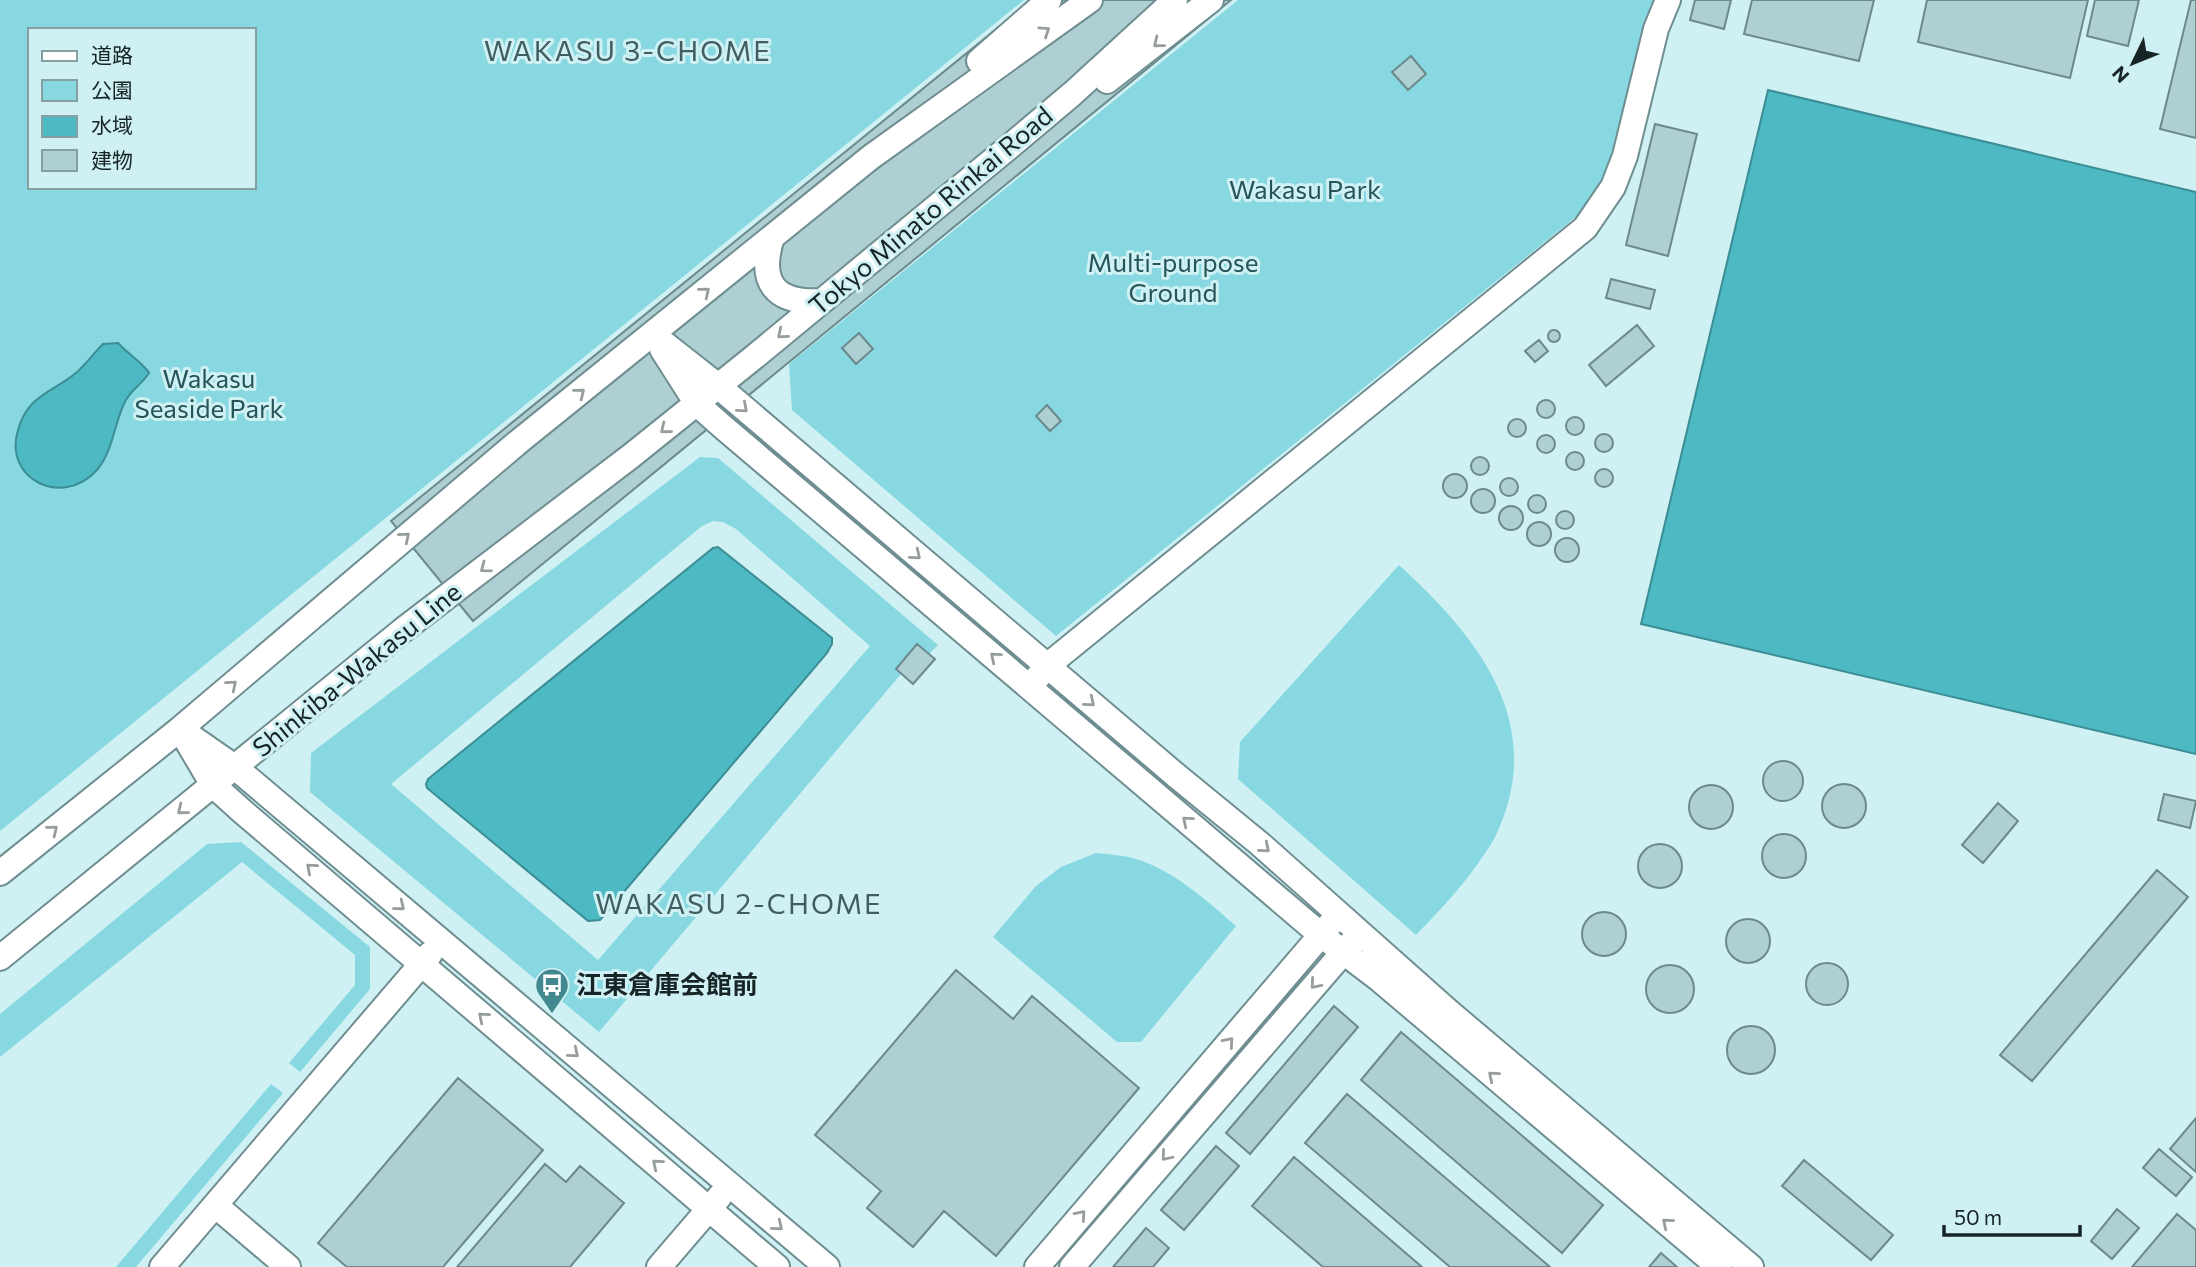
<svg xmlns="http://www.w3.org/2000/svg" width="2196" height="1267" font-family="Commissioner,'Noto Sans JP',sans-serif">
<rect width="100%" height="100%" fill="#cff1f4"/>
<path fill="#87d8e0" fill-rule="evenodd" d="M0,0H1024L0,831ZM30,30H254V187H30Z
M1238,0H1655L1617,153L1607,179L1588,207L1056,636L792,410L789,364Z
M700,457L718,458L938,645L929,654L917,644L896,669L901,674L599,1032L310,792L311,753ZM713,521L723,522L736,529L870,646L598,960L391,784L702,526Z
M1399,565C1480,639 1550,726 1494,839C1490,847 1484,854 1479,862C1460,889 1439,911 1416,935L1238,779L1240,742Z
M241,842L370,947V989L300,1072L289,1063L355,985V955L242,862L0,1057V1014L207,844Z
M1096,853C1107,854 1118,855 1129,857C1170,867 1205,899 1236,926L1141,1042H1117L993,937L1036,886L1061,867Z
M271,1084L283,1093L136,1267H116Z"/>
<path fill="#4cb9c3" stroke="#3c8d94" stroke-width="2" d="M1768,90L2196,192V754L1641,624Z
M118,343C126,352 146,366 149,373C140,387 130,389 123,406C114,426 112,453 97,470C63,508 3,480 18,430C28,394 54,392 77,372C86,364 94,353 103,344Z
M718,547L832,638V644L827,653L600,920L588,921L427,788L426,784L428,779L713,548Z"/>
<path fill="#afd0d3" stroke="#6b8a8d" stroke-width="2" d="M1032,0H1231L473,621L391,521Z
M1695,0H1731L1724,29L1690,20Z
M1752,0H1874L1859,61L1744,34Z
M1927,0H2088L2070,78L1918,42Z
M2095,0H2139L2128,46L2087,36Z
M2191,0H2196V138L2160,129Z
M1411,56L1426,74L1408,90L1392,72Z
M1655,124L1697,134L1668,256L1626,245Z
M1611,279L1655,290L1650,309L1606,298Z
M1637,325L1654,346L1606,386L1589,365Z
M1548 336a6 6 0 1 1 12 0a6 6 0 1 1-12 0Z
M859,333L873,349L856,364L842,348Z
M1539,340L1548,351L1535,362L1525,351Z
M1537 409a9 9 0 1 1 18 0a9 9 0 1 1-18 0Z
M1047,405L1061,421L1050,431L1036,416Z
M1566 426a9 9 0 1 1 18 0a9 9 0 1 1-18 0Z
M1508 428a9 9 0 1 1 18 0a9 9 0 1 1-18 0Z
M1595 443a9 9 0 1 1 18 0a9 9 0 1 1-18 0Z
M1537 444a9 9 0 1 1 18 0a9 9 0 1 1-18 0Z
M1566 461a9 9 0 1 1 18 0a9 9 0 1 1-18 0Z
M1471 466a9 9 0 1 1 18 0a9 9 0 1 1-18 0Z
M1595 478a9 9 0 1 1 18 0a9 9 0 1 1-18 0Z
M1443 486a12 12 0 1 1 24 0a12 12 0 1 1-24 0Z
M1500 487a9 9 0 1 1 18 0a9 9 0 1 1-18 0Z
M1471 501a12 12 0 1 1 24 0a12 12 0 1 1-24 0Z
M1528 504a9 9 0 1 1 18 0a9 9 0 1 1-18 0Z
M1499 518a12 12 0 1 1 24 0a12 12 0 1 1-24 0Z
M1556 520a9 9 0 1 1 18 0a9 9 0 1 1-18 0Z
M1527 534a12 12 0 1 1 24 0a12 12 0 1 1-24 0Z
M1555 550a12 12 0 1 1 24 0a12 12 0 1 1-24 0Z
M917,644L935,659L913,684L896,669Z
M1763 781a20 20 0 1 1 40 0a20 20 0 1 1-40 0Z
M1822 806a22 22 0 1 1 44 0a22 22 0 1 1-44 0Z
M1689 807a22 22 0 1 1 44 0a22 22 0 1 1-44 0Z
M2164,794L2196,801L2190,828L2158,820Z
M1998,803L2018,821L1983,863L1962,845Z
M1762 856a22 22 0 1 1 44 0a22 22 0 1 1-44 0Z
M1638 866a22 22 0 1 1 44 0a22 22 0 1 1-44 0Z
M2157,870L2188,897L2032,1081L2000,1055Z
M1582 934a22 22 0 1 1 44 0a22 22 0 1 1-44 0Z
M1726 941a22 22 0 1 1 44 0a22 22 0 1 1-44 0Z
M1806 984a21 21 0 1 1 42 0a21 21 0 1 1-42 0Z
M1646 989a24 24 0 1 1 48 0a24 24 0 1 1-48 0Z
M956,970L1013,1019L1032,996L1139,1088L996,1256L944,1211L913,1247L867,1208L881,1191L815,1135Z
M1334,1006L1358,1027L1250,1154L1226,1133Z
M1727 1050a24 24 0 1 1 48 0a24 24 0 1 1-48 0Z
M1401,1032L1603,1205L1562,1253L1361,1080Z
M458,1078L543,1150L443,1267H347L318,1243Z
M1347,1094L1550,1267H1450L1305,1143Z
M2196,1118V1172L2170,1149Z
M1216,1146L1239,1166L1184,1230L1161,1210Z
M2159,1149L2192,1177L2176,1196L2143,1168Z
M1294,1157L1422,1267H1323L1252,1206Z
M1804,1160L1893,1235L1871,1260L1782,1186Z
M545,1164L566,1182L580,1166L624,1203L570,1267H457Z
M2117,1209L2139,1228L2112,1259L2091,1241Z
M2177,1214L2196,1230V1267H2132Z
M1146,1228L1169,1248L1153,1267H1113Z
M1661,1253L1677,1267H1649Z"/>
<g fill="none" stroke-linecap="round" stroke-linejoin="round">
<g stroke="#6f8e91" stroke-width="28">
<path id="minor" d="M979,61L1049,0
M1107,81L1211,0
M772,237C758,282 774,304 822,301
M652,334L718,386L1178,777L1260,844L1449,1012L1751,1267
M662,349L697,404L723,427L1321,935L1379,979L1719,1267
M1037,678L1047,666L1585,228L1613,187L1625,156L1656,29L1668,0
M180,729L236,768L827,1267
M184,736L213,785L243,812L777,1267
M0,873L180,729L517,443L871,157L1090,0
M0,958L403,630L631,456L753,358L1009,147L1072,94L1175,0
M215,1205L288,1267
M162,1267L430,954
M659,1267L720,1196
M1037,1267L1332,922
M1072,1267L1353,941"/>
</g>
<use href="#minor" stroke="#fff" stroke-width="24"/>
</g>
<defs><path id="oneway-chevron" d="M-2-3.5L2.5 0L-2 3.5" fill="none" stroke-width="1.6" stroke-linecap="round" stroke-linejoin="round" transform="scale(1.75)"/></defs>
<g stroke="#979d9d">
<use href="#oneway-chevron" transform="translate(1045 31) rotate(-34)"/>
<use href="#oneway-chevron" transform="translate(1158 43) rotate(141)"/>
<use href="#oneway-chevron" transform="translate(705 292) rotate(-39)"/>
<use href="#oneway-chevron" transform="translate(782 334) rotate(140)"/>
<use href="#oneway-chevron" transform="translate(580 393) rotate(-39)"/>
<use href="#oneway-chevron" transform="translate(743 408) rotate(41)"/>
<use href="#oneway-chevron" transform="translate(665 429) rotate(141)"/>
<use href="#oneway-chevron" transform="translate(405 537) rotate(-40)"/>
<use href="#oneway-chevron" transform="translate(916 555) rotate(40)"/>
<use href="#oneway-chevron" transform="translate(485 568) rotate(143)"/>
<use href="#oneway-chevron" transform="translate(995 657) rotate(-140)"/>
<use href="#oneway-chevron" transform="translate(232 685) rotate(-40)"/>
<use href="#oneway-chevron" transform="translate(1090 702) rotate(40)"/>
<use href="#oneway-chevron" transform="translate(182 810) rotate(141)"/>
<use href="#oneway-chevron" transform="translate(1187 821) rotate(-140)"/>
<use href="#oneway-chevron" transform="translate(53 830) rotate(-39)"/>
<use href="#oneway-chevron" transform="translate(1265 848) rotate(40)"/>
<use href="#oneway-chevron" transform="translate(311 868) rotate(-139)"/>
<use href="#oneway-chevron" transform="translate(400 906) rotate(39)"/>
<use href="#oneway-chevron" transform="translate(1315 984) rotate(131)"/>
<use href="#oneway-chevron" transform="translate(483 1017) rotate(-140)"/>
<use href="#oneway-chevron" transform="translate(1229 1042) rotate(-49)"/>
<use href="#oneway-chevron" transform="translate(574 1053) rotate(40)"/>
<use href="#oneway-chevron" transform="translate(1493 1076) rotate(-140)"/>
<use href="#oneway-chevron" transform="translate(1166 1156) rotate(130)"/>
<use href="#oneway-chevron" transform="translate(657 1164) rotate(-140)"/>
<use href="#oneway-chevron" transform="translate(1081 1215) rotate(-49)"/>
<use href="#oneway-chevron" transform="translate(1667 1223) rotate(-140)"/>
<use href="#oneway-chevron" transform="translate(778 1226) rotate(40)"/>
</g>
<defs>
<g id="bus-pin" transform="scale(1.75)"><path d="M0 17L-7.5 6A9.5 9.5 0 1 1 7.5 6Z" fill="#41888f" stroke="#cff1f4"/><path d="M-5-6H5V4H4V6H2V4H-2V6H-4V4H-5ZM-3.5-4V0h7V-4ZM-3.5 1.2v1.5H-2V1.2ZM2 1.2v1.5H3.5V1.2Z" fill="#fff"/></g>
</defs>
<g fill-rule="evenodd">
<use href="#bus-pin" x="552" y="985"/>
</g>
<g text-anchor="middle" stroke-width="6" stroke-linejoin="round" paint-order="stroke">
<g font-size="26" fill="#255459" stroke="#cff1f4">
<text x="1305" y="199">Wakasu Park</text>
<text x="1173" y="272">Multi-purpose<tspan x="1173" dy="30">Ground</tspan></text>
<text x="209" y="388">Wakasu<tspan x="209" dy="30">Seaside Park</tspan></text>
</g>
<g font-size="26" fill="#182526" stroke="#cff1f4">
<text transform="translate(931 211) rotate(-40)" y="9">Tokyo Minato Rinkai Road</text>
<text transform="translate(357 670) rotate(-39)" y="9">Shinkiba-Wakasu Line</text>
</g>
<g font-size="26" font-weight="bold" fill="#182526" stroke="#cff1f4" text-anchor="start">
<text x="576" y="994">江東倉庫会館前</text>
</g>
<g font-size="28" letter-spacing="2" fill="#405e61" stroke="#cff1f4">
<text x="628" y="61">WAKASU 3-CHOME</text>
<text x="739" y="914">WAKASU 2-CHOME</text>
</g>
</g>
<rect x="28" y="28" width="228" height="161" fill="#cff1f4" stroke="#869fa2" stroke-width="2"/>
<rect x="42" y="51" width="35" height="10" fill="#ffffff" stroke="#869fa2" stroke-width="2"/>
<text x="91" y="63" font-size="21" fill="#182526">道路</text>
<rect x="42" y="80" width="35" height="21" fill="#87d8e0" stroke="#869fa2" stroke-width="2"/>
<text x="91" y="98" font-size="21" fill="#182526">公園</text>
<rect x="42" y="116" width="35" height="21" fill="#4cb9c3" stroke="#869fa2" stroke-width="2"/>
<text x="91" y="133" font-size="21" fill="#182526">水域</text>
<rect x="42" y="150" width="35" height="21" fill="#afd0d3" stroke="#869fa2" stroke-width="2"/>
<text x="91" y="168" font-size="21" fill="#182526">建物</text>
<g transform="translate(2133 63) rotate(227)" stroke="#cff1f4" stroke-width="5" paint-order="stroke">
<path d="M0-5L12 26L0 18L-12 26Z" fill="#182526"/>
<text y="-10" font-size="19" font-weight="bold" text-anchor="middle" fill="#182526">N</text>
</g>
<path d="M1944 1225v10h136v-10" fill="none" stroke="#182526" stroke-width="3.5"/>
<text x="1954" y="1225" font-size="21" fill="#182526" stroke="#cff1f4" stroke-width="5" paint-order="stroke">50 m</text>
</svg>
